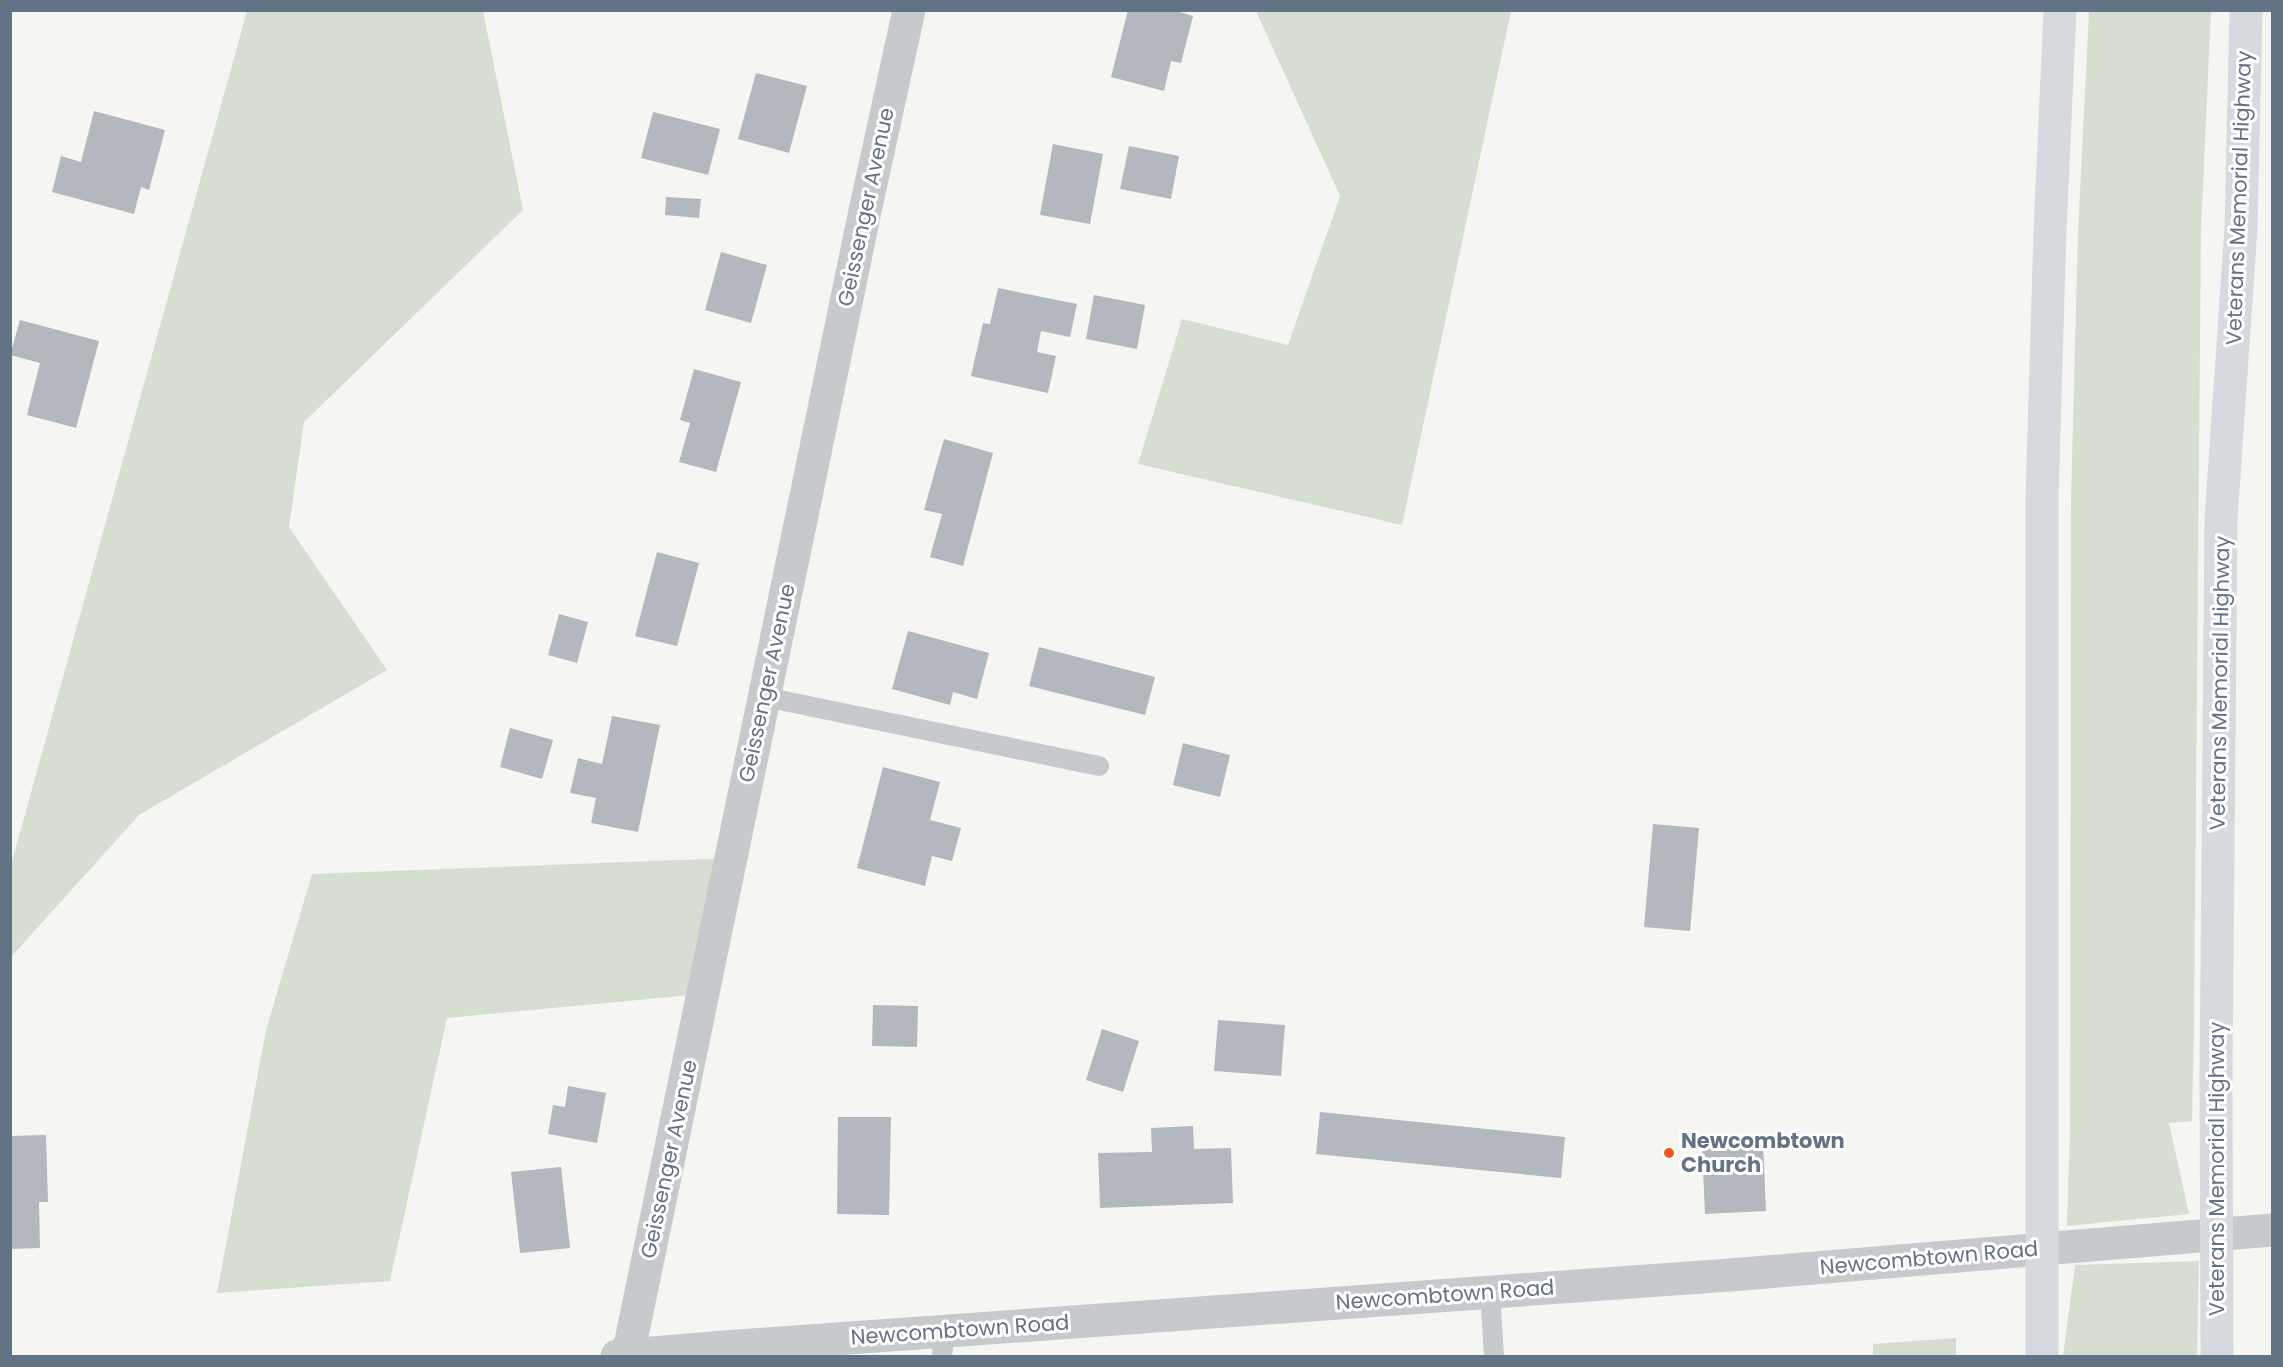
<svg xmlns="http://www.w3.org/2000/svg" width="2283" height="1367" font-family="Poppins,sans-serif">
<rect width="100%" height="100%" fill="#f5f6f1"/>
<path fill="#d6ded2" d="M247,11H483L523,210L304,422L289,527L387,670L139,815L11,957V865Z
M1256,11H1511L1402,525L1138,464L1182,319L1288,345L1340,196Z
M2089,11H2211L2201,230L2194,1023L2192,1121L2169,1123L2189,1214L2067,1226L2070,1128L2071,499L2078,233Z
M731,858L702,994L447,1018L390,1281L217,1293L266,1030L312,874Z
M2199,1261L2197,1356H2063L2075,1265Z
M1956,1338V1356H1873V1344Z"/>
<path fill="#b2b8be" d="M1128,10H1173L1193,16L1181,63L1171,61L1164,91L1111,77Z
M756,73L807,86L789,153L738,139Z
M94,111L165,130L149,190L141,187L134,214L52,192L61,156L81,162Z
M653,112L720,129L708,175L641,158Z
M1053,144L1103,154L1090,224L1040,215Z
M1129,146L1179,156L1171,199L1120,189Z
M666,197L701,199L699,218L665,215Z
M721,252L767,265L751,323L705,310Z
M998,288L1077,304L1070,337L1041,331L1037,352L1056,356L1048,393L971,376L983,323L990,324Z
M1094,295L1145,305L1137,349L1086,339Z
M20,320L99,341L76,428L27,415L40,363L10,355Z
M694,369L741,382L716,472L679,462L690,423L680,420Z
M944,439L993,453L963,566L930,557L942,514L924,510Z
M657,552L699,563L677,646L635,636Z
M559,614L588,622L577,663L548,655Z
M908,631L989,653L977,699L953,692L950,705L892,689Z
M1039,647L1155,677L1145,715L1029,686Z
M612,716L660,725L638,832L591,823L596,798L570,793L578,758L602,764Z
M510,728L553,740L542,779L500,767Z
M1183,743L1230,755L1220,797L1173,785Z
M883,767L940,782L930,820L961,828L952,861L932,856L925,886L857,868Z
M1653,824L1699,828L1690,931L1644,927Z
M873,1005L918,1006L917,1047L872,1046Z
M1218,1020L1285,1025L1281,1076L1214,1071Z
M1102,1029L1139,1041L1123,1092L1086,1080Z
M568,1086L606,1093L597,1143L548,1134L553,1105L565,1107Z
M1320,1112L1565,1137L1561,1178L1316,1154Z
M838,1117H891L889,1215L837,1214Z
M1193,1126L1194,1149L1231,1148L1233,1203L1100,1208L1098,1153L1152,1152L1151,1128Z
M46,1135L48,1202H39L40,1248L10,1249V1136Z
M1763,1143L1766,1211L1705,1214L1702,1146Z
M561,1167L570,1248L520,1253L511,1172Z"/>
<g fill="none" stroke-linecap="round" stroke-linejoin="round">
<path stroke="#c7cacd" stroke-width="20" d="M765,697L1099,766
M1490,1292L1494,1356
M942,1356L945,1331"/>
<path stroke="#c7cacd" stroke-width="33" d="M628,1355L865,211L909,10"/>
<path stroke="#c7cacd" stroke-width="33" d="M617,1356L724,1347L1730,1275L2272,1230"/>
<path stroke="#d6dadf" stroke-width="33" d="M2042,1356V498L2050,231L2060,10
M2217,1356L2216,1078L2221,519L2241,228L2246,10"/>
</g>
<circle fill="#f15716" stroke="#fff" stroke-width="2" cx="1669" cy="1153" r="6"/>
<g text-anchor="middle" stroke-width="6" stroke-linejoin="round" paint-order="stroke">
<g font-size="21" fill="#627385" stroke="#fff">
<text transform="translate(2239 198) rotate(-88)" y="7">Veterans Memorial Highway</text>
<text transform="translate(866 207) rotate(-78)" y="7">Geissenger Avenue</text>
<text transform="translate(767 683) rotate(-78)" y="7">Geissenger Avenue</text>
<text transform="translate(2220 683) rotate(-89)" y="7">Veterans Memorial Highway</text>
<text transform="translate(669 1159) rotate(-78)" y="7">Geissenger Avenue</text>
<text transform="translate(2217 1169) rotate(-90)" y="7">Veterans Memorial Highway</text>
<text transform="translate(1929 1258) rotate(-5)" y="7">Newcombtown Road</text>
<text transform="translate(1445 1295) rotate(-4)" y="7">Newcombtown Road</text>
<text transform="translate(960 1330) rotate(-4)" y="7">Newcombtown Road</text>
</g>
<g font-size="21" font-weight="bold" fill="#627385" stroke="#fff" text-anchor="start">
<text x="1681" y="1148">Newcombtown<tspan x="1681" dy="24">Church</tspan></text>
</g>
</g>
<rect width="2283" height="1367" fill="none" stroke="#627385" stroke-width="24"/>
</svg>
